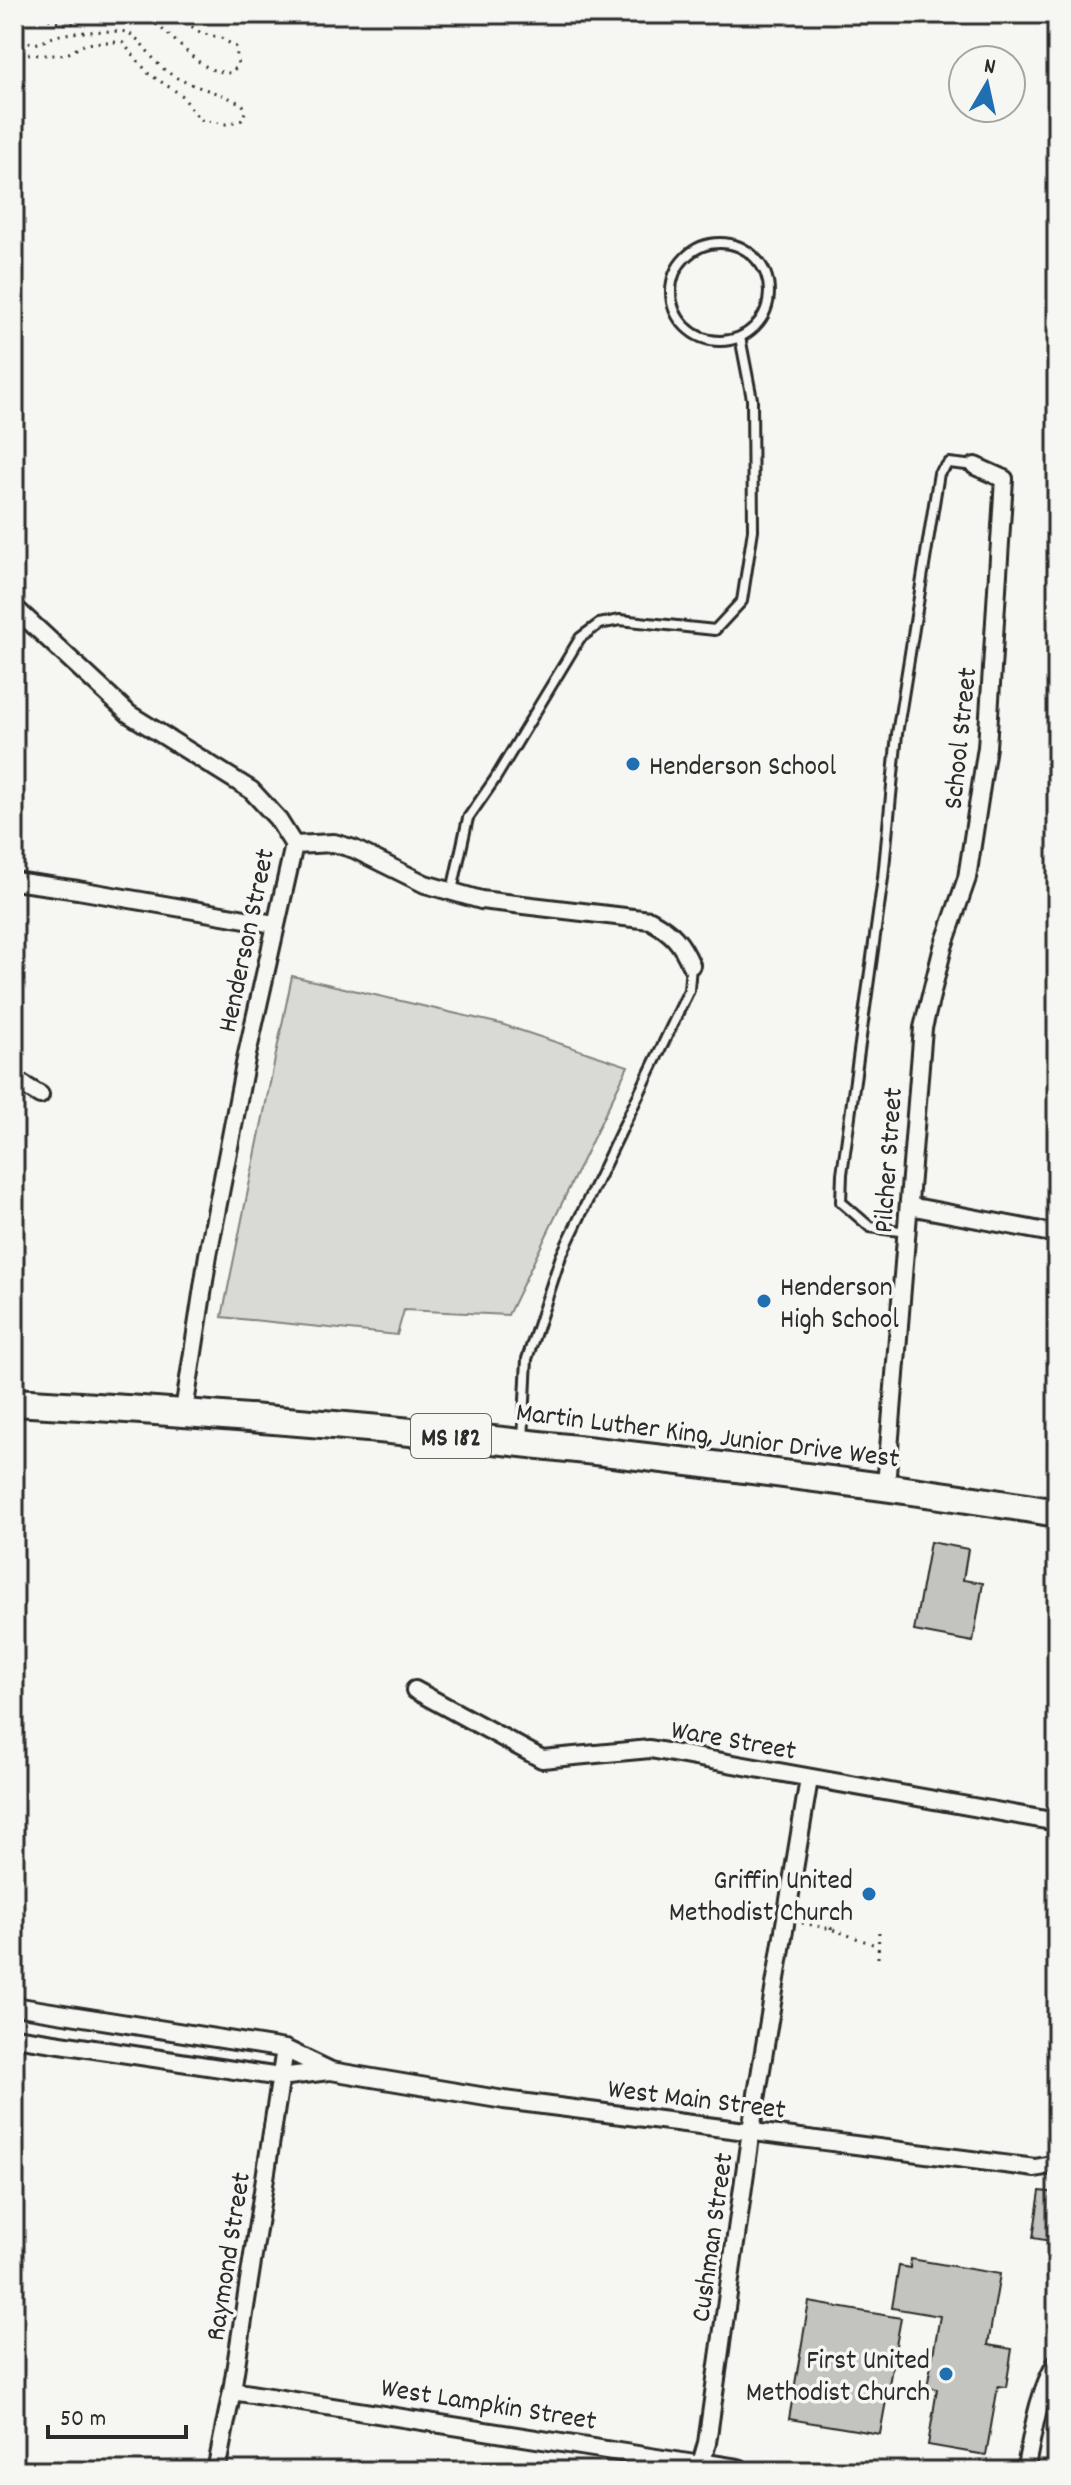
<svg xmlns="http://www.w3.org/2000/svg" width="1071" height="2485" font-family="Dekko,sans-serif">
<rect width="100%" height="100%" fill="#f6f6f2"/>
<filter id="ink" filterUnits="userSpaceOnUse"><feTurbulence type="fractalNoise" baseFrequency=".0125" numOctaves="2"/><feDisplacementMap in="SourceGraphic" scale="16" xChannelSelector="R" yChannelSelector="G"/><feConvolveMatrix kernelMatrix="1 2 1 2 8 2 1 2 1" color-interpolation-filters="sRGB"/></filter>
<g filter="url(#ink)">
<path fill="#d9d9d5" stroke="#828280" stroke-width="2" d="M292,976L501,1024L628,1066L508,1315L404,1310L397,1335L222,1317Z"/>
<path fill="#c3c3c0" stroke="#2b2b2b" stroke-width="2" d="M930,1542L968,1549L963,1580L983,1583L973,1642L914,1631Z
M1040,2191L1057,2193V2242L1033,2238Z
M911,2259L1000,2274L988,2345L1012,2349L1006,2387L998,2386L986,2455L928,2445L937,2389L927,2387L940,2316L892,2308L899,2266L910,2268Z
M809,2302L901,2318L880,2434L789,2419Z"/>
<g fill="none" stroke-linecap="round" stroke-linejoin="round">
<g stroke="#2b2b2b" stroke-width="14">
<path id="lane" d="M671 292a49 49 0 1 1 98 0a49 49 0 1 1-98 0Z
M452,891L468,818L495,779L580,638L599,624L620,620L715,630L742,601L753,530L752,399L740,337
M907,1232L870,1227L841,1202L842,1174L883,878L897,734L939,473L949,463L975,466
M523,1441L527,1359L561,1256L689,990L691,965"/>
</g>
<g stroke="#2b2b2b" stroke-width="22">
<path id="street" d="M14,607L129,714L251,790L277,818L294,845L246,1059L208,1255L184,1411
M294,845L334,843L354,849L425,884L481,900L650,920C672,932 681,942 691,965
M14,881L78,890L274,924
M14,1079L40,1095
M909,1206L1057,1234
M886,1486L923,1028L943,947L967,878L987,747L1004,479L975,466
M415,1690L542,1759L650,1749L1057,1822
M14,2006L285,2049L331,2071L504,2100L1035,2168L1057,2164
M14,2037L280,2077L329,2071
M232,2391L701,2465
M216,2471L232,2391L285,2049
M699,2471L707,2443L751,2130L809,1779
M1025,2471C1033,2434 1037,2395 1057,2362"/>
</g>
<g stroke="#2b2b2b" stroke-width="28">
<path id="secondary" d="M693,2471L701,2465L738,2471"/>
</g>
<g stroke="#2b2b2b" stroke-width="32">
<path id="primary" d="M14,1402C242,1415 470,1435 697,1463C817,1478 937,1493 1057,1513"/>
</g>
<path stroke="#2b2b2b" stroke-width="3" stroke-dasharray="2 6" stroke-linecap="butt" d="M42,14C73,39 103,6 137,14C161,21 185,55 207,67C213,71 223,72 230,73L238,66L236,47L221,38L201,33L174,14
M233,14L246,22L256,19L258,14
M14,20L18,14
M14,35C42,52 40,38 65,34C73,32 119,30 126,32C142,38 151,60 165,70C187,88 219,90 243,105L245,112L242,120L226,124L202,120L193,112L183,96L149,74L123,43C113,41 93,42 84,45C78,47 73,52 66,54C56,56 24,55 14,52
M802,1923L831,1929L878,1946
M831,1929L833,1914
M878,1958L879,1931"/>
<use href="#lane" stroke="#f6f6f2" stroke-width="8"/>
<use href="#street" stroke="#f6f6f2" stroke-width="16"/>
<use href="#secondary" stroke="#f6f6f2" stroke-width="22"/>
<use href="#primary" stroke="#f6f6f2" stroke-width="26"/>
</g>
</g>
<g fill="#1f6fb2" stroke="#f6f6f2" stroke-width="3">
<circle cx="633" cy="764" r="8"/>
<circle cx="764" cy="1301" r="8"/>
<circle cx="869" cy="1894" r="8"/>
<circle cx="946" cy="2374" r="8"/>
</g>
<g text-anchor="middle" stroke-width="7" stroke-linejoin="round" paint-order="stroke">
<rect fill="#f6f6f2" stroke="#686867" stroke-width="2" x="411" y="1414" width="80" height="44" rx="6"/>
<g font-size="26" font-weight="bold" fill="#2b2b2b">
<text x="451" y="1445">MS 182</text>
</g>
<g font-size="28" fill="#2b2b2b" stroke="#f6f6f2">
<text transform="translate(958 738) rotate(-84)" y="10">School Street</text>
<text transform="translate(244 940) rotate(-78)" y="10">Henderson Street</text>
<text transform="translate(886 1160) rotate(-86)" y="10">Pilcher Street</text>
<text transform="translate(708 1433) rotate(7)" y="10">Martin Luther King, Junior Drive West</text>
<text transform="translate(734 1738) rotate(10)" y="10">Ware Street</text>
<text transform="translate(697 2097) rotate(7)" y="10">West Main Street</text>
<text transform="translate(710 2237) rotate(-82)" y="10">Cushman Street</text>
<text transform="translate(226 2256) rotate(-81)" y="10">Raymond Street</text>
<text transform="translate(489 2402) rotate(9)" y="10">West Lampkin Street</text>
</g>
<g font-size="28" fill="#2b2b2b" stroke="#f6f6f2" text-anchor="start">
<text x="649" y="774">Henderson School</text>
<text x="780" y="1295">Henderson<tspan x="780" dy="32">High School</tspan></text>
<text x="853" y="1888" text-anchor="end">Griffin United<tspan x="853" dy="32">Methodist Church</tspan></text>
<text x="930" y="2368" text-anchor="end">First United<tspan x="930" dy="32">Methodist Church</tspan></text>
</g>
</g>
<rect width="1071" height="2485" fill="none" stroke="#f6f6f2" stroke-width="48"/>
<rect x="24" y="24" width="1023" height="2437" fill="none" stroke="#2b2b2b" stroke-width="3" filter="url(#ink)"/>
<g transform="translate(987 84) rotate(9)"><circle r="38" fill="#f6f6f2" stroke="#a5a5a2" stroke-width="2"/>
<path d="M0-6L14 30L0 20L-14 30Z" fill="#1f6fb2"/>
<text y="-12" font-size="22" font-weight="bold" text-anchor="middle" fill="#2b2b2b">N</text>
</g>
<path d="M48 2425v12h138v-12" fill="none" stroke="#2b2b2b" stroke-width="4"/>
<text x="60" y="2425" font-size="24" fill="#2b2b2b" stroke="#f6f6f2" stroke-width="6" paint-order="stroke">50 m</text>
</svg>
